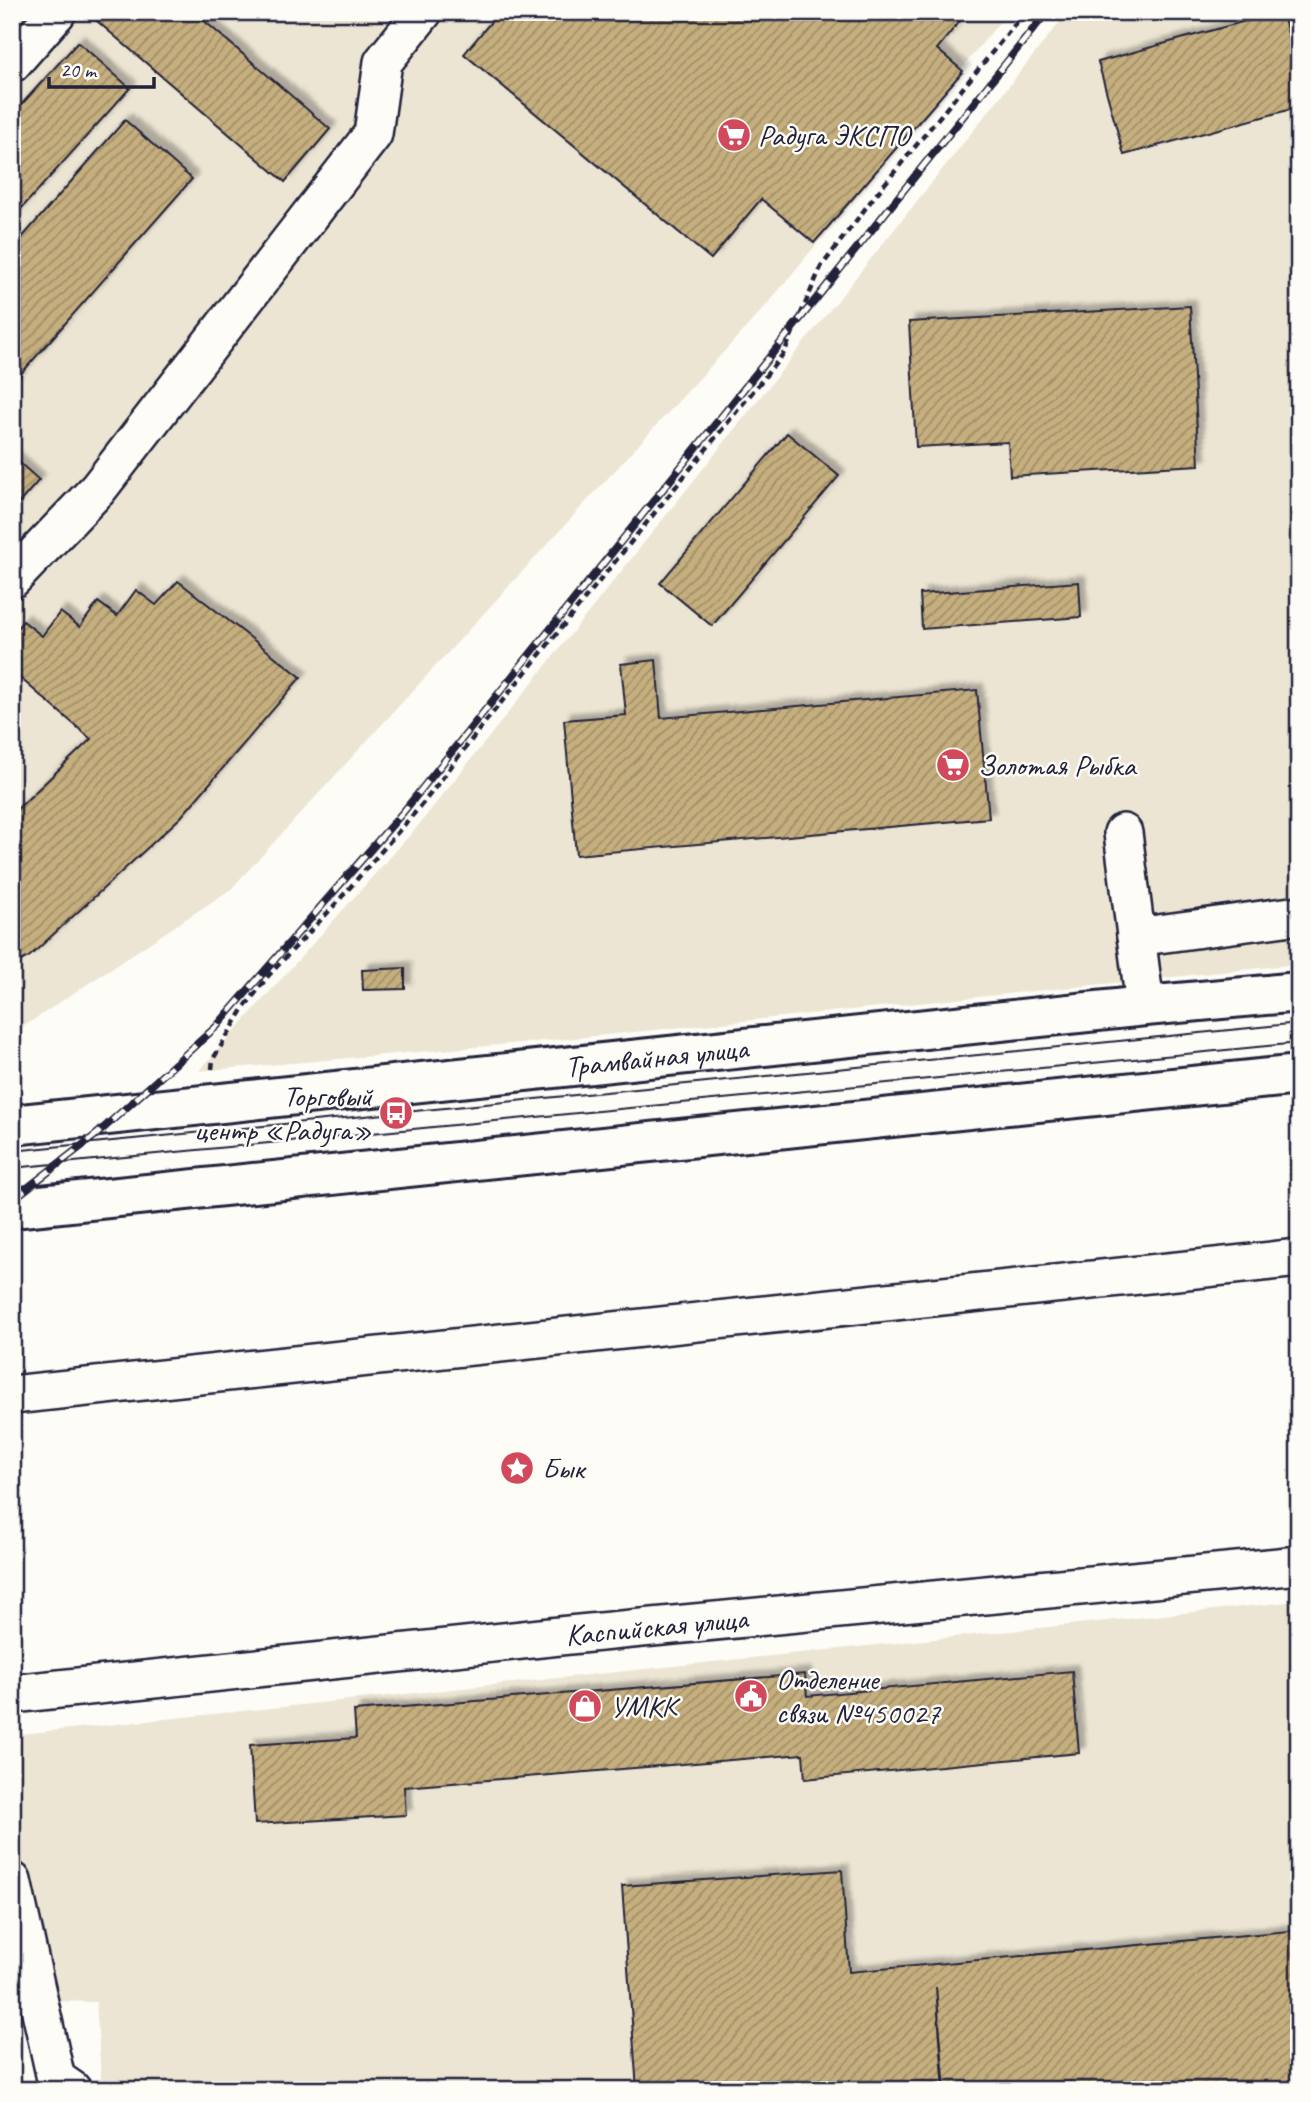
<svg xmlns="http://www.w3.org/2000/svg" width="1311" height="2102" font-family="Caveat,sans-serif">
<defs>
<pattern id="building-hatch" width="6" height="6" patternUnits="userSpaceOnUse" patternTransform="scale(1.75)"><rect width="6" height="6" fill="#c6af7e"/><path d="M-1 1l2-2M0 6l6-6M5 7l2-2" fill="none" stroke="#a08e68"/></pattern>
<filter id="shadow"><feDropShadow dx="6" dy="-6" stdDeviation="2" flood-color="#0004"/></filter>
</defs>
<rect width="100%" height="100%" fill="#fdfcf7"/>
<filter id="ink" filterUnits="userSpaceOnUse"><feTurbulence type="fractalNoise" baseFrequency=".0143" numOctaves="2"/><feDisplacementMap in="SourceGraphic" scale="14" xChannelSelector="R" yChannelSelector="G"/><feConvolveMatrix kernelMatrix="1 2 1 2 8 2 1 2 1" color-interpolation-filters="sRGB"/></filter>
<g filter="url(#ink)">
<path fill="#ece5d3" d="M12,12H1008L764,308L231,889L12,1034Z
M1068,12H1299V964L556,1040L199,1071L417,827Z
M1299,1601V2090H102L96,2002L50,2001L12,1905V1735Z"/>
<path fill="url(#building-hatch)" stroke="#22223b" stroke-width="2" filter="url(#shadow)" d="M92,12H194L330,129L285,182L90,15Z
M499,12H967L937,49L963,71L814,243L761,199L711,259L464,54Z
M1278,12H1282L1299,73V107L1124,155L1098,62Z
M78,42L130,88L12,219V115Z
M125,120L192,179L12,384V249Z
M1190,306L1199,465L1010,476L1008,442L916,447L909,322Z
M787,433L839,476L712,626L660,583Z
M12,456L39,480L12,511Z
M178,581L301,677L181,817L30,956L12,966V814L91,739L12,671V634L23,621L42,636L60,612L80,627L98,602L117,616L136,590L156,605Z
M1079,582L1081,617L922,629L920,594Z
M656,660L661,718L977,690L989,818L576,855L564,720L626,715L621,664Z
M405,968V989L363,990L362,970Z
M1072,1671L1079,1753L805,1779L803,1754L404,1787L406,1815L255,1824L250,1745L356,1738L354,1711L805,1674L807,1696Z
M842,1870L849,1972L1299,1930V2090H945L936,1987L944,2090H637L622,1886Z"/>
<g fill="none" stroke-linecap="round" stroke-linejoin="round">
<g stroke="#22223b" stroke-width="42">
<g id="minor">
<path d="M12,63L57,12"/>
<path d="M12,579L98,489L373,134L383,62L423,12"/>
<path d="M1123,833L1145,1006"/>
<path d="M1136,937L1299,915"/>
<path d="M12,1395L1299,1258"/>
<path id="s1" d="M12,1694L569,1635L1299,1565"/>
<path d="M12,1881L56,2079L72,2090"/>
</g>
</g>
<g stroke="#22223b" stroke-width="44">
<g id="major">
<path id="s2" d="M12,1125L1145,1006L1299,992"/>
<path d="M12,1208L1299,1075"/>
</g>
</g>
<path stroke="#22223b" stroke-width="4.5" stroke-dasharray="7 5" stroke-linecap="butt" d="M212,1069L213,1059L244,1008L269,975L332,908L424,802L482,726L784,353L821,267L874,197L1025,12"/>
<use href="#minor" stroke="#fdfcf7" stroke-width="37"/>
<use href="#major" stroke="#fdfcf7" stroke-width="38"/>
<path stroke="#22223b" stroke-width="2" d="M12,1151L1299,1023
M12,1168L1299,1043"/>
<g stroke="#22223b" stroke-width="8">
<path id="rail" d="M12,1200L97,1134L217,1026L404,811L1047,12"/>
</g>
<use href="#rail" stroke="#fdfcf7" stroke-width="5" stroke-dasharray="16" stroke-linecap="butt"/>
</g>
</g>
<defs>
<g id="supermarket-disc" transform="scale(1.75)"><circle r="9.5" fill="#d1495b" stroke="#fdfcf7"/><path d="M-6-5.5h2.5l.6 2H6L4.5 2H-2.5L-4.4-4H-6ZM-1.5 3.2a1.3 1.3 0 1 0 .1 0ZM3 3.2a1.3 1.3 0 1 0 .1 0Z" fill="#fff"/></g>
<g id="bus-disc" transform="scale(1.75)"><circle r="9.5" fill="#d1495b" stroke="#fdfcf7"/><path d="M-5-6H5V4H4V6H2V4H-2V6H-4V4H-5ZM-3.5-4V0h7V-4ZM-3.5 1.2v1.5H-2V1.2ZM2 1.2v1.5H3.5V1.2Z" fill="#fff"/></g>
<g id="sight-disc" transform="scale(1.75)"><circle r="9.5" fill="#d1495b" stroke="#fdfcf7"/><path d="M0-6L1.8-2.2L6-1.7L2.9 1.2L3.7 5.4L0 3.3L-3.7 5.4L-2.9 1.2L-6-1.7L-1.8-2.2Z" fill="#fff"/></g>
<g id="civic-disc" transform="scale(1.75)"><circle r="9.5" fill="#d1495b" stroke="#fdfcf7"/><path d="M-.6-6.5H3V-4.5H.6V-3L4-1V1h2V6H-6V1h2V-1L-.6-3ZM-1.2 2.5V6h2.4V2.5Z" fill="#fff"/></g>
<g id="shop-disc" transform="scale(1.75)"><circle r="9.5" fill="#d1495b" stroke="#fdfcf7"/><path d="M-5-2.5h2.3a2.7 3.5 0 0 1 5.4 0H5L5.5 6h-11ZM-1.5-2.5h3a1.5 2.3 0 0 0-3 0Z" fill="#fff"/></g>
</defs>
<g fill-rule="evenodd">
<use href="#supermarket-disc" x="734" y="135"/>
<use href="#supermarket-disc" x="953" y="765"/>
<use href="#bus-disc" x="396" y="1113"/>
<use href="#sight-disc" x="517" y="1468"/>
<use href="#civic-disc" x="751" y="1696"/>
<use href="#shop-disc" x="585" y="1706"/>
</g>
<g text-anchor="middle" stroke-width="5" stroke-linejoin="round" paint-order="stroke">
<g font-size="30" fill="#22223b" stroke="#fdfcf7" text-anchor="start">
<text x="758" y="145">Радуга ЭКСПО</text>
<text x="978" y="775">Золотая Рыбка</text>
<text x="372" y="1106" text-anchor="end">Торговый<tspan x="372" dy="34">центр «Радуга»</tspan></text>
<text x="542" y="1478">Бык</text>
<text x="776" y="1689">Отделение<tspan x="776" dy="34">связи №450027</tspan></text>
<text x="610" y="1716">УМКК</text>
</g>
<g font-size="30" fill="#22223b" stroke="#fdfcf7">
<text dy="10" stroke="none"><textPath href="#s2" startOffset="648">Трамвайная улица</textPath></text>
<text dy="10" stroke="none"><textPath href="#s1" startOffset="648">Каспийская улица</textPath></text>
</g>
</g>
<rect width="1311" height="2102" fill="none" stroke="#fdfcf7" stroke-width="42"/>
<rect x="21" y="21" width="1269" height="2060" fill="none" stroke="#22223b" stroke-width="2.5" filter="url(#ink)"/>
<path d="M49 77v10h105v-10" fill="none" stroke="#22223b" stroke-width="3.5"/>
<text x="60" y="77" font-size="21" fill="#22223b" stroke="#fdfcf7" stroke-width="5" paint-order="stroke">20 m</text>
</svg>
